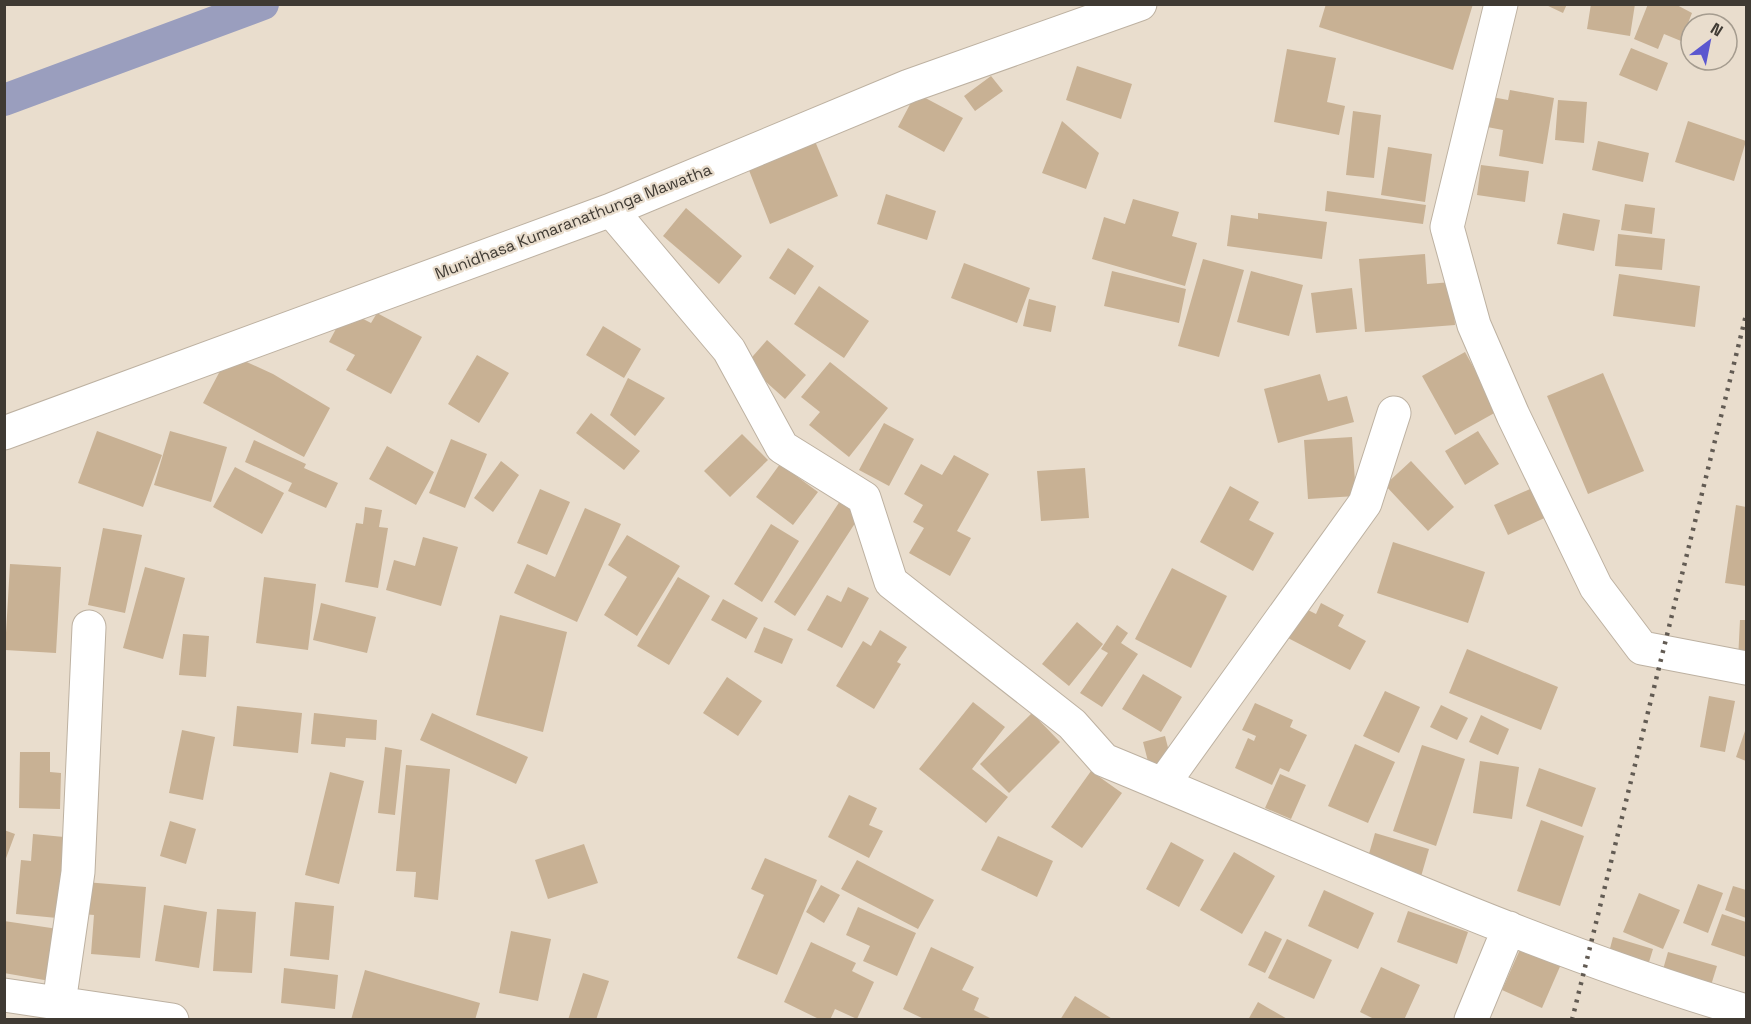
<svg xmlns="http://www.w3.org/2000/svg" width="1751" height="1024" font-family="'Space Grotesk',sans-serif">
<rect width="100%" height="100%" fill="#e9ddcd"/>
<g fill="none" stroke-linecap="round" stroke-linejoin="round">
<path stroke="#9a9ebe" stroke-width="32" d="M4,100L263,4"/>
</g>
<path fill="#c8b194" d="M1326,4H1473L1453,70L1319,27Z
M1544,4H1567L1563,13Z
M1591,4H1635L1630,36L1587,29Z
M1648,4H1675L1692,13L1681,41L1664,34L1658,49L1634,39Z
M1631,48L1668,63L1657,91L1619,75Z
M1287,49L1336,58L1327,102L1345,106L1339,135L1274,122Z
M1077,66L1132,84L1121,119L1066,100Z
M991,76L1003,91L975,111L964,96Z
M1510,90L1554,98L1543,164L1499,156L1503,130L1487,127L1492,97L1508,100Z
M916,93L963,118L944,152L898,127Z
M1558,100L1587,102L1584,143L1555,140Z
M1353,111L1381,115L1374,178L1346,175Z
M1062,121L1099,153L1086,189L1042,173Z
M1688,121L1746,141L1734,181L1675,162Z
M812,134L838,196L770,224L745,160Z
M1598,141L1649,153L1643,182L1592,170Z
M1388,147L1432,154L1425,202L1381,195Z
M1481,165L1529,171L1525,202L1477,195Z
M1327,191L1426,205L1423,224L1325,211Z
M886,194L936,211L927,240L877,224Z
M1133,199L1179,212L1172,236L1197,243L1185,286L1092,259L1104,217L1125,224Z
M1625,204L1655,208L1652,234L1621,230Z
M686,208L742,256L719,284L663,236Z
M1258,213L1327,222L1322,259L1227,246L1231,215L1258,219Z
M1563,213L1600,220L1594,251L1557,244Z
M1618,234L1665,239L1662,270L1615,266Z
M788,248L814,266L795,295L769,278Z
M1425,254L1427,284L1452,282L1455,325L1365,332L1359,259Z
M1203,259L1244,270L1219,357L1178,346Z
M964,263L1030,288L1017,323L951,298Z
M1112,271L1186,289L1179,323L1104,306Z
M1251,271L1303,285L1289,336L1237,322Z
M1619,274L1700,286L1695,327L1613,316Z
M819,286L869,321L844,358L794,324Z
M1352,288L1357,329L1316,333L1311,293Z
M1029,299L1056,306L1051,332L1023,326Z
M346,310L371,323L377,313L422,337L391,394L346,370L355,355L329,342Z
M603,326L641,349L624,378L586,355Z
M767,340L806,375L785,399L746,364Z
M1465,352L1498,411L1455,435L1422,376Z
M229,354L273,374L330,408L304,457L203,403Z
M477,355L509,373L479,423L448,404Z
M830,362L888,408L849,457L809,425L820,412L801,397Z
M1603,373L1644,471L1588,494L1547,396Z
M1320,374L1328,401L1347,396L1354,422L1278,443L1264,389Z
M628,378L665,398L635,436L610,415Z
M591,413L640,451L624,470L576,433Z
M884,423L914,439L889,486L859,470Z
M97,431L162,455L143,507L78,483Z
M170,431L227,447L211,502L154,485Z
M1478,431L1499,464L1465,485L1445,451Z
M742,434L768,460L730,497L704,471Z
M1352,437L1356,496L1308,499L1304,440Z
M451,439L487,454L465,508L429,493Z
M254,440L306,464L304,468L338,483L326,508L288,491L292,483L245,462Z
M387,446L434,472L416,505L369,479Z
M954,455L989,474L957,531L971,538L950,576L909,553L924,528L913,522L923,505L904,494L921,464L942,475Z
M501,461L519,475L493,512L474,498Z
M1411,461L1454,507L1428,531L1385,485Z
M780,464L818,492L793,525L756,497Z
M235,467L284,493L262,534L213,507Z
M1085,468L1089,518L1041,521L1037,471Z
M1539,485L1553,514L1508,535L1494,505Z
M1230,486L1259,502L1249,520L1274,533L1253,571L1200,542Z
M540,489L570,502L547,555L517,543Z
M840,501L861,514L795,616L774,602Z
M1736,505L1746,507V586L1725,583Z
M365,507L382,510L379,527L388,528L378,588L345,582L356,523L363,524Z
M585,508L621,524L577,622L514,593L527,564L555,577Z
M771,524L799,541L762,602L734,584Z
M103,528L142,535L125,613L88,605Z
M627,535L680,566L637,636L604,615L627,577L608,565Z
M423,537L458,547L441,606L386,590L394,560L415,566Z
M1393,542L1485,572L1468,623L1377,593Z
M10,564L61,567L56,653L5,650Z
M145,567L185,578L163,659L123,648Z
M1172,568L1227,596L1191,668L1135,639Z
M264,577L316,584L308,650L256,643Z
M678,577L710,596L669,665L637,646Z
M848,587L869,598L842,648L807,630L827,595L841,602Z
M723,599L758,618L746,639L711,620Z
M321,603L376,617L367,653L313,640Z
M1321,603L1344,615L1338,626L1366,641L1350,670L1286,637L1302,607L1316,614Z
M500,615L567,632L543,732L476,715Z
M1740,620H1746V660H1738Z
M1077,622L1103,644L1069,686L1042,664Z
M1117,625L1128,633L1121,643L1138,654L1102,707L1080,693L1108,653L1101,649Z
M764,627L793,639L782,664L754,652Z
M880,630L907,647L897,662L901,664L874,709L836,686L863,641L871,646Z
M183,634L209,636L206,677L179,675Z
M1467,649L1558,687L1541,730L1449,693Z
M1143,674L1182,697L1161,732L1122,709Z
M727,677L762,701L738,736L703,713Z
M1385,691L1420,707L1399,753L1363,736Z
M1709,696L1735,701L1725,752L1700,747Z
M973,702L1005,727L972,769L1008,797L986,823L919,769Z
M1255,703L1293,720L1290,727L1307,735L1289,772L1280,768L1272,785L1235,768L1248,738L1254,741L1256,736L1242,730Z
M1441,705L1468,718L1457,740L1430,727Z
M237,706L302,713L298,753L233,746Z
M314,713L377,720L376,740L346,738L345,747L311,744Z
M432,713L528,757L516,784L420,740Z
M1032,713L1060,742L1009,793L980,764Z
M1481,715L1509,729L1498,755L1469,742Z
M1746,728V761L1736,757Z
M182,730L215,737L203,800L169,793Z
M1165,736L1173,767L1151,773L1143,742Z
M1355,744L1395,762L1368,823L1328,806Z
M1422,745L1465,759L1436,846L1393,831Z
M385,747L402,750L395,815L378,813Z
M20,752H50V772L61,773L60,809L19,808Z
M1480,761L1519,767L1512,819L1473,813Z
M406,765L450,769L438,900L414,897L416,872L396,871Z
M1539,768L1596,788L1582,827L1526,806Z
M1091,771L1122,793L1082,848L1051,827Z
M330,772L364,781L339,884L305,875Z
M1280,774L1306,785L1291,819L1265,808Z
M849,795L877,808L869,825L883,831L869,858L828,837Z
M1541,820L1584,836L1560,906L1517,891Z
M170,821L196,829L186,864L160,856Z
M4,830L15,834L5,861H4Z
M1375,833L1429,849L1420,880L1366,864Z
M33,834L64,837L57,918L16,914L21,860L31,861Z
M998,836L1053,861L1037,897L981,870Z
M1171,842L1204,860L1179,907L1146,889Z
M584,844L598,883L548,899L535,860Z
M1234,852L1275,876L1242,934L1200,910Z
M765,858L817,880L777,975L737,958L764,895L751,889Z
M857,860L934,900L918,929L841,889Z
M85,882L146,887L140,958L91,954L94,915L82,914Z
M1698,884L1723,893L1708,933L1683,923Z
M821,885L840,895L824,923L806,912Z
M1733,886L1746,890V918L1725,910Z
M1324,890L1374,913L1358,949L1308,926Z
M1639,893L1680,910L1663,949L1623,932Z
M295,902L334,906L329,960L290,956Z
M164,905L207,912L199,968L155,961Z
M858,907L916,933L897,976L863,961L870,946L846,935Z
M217,909L256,912L252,973L213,971Z
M1408,911L1468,932L1457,964L1397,942Z
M1722,914L1746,922V957L1711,945Z
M4,921L58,929L50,981L4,973Z
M511,931L551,939L538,1001L499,993Z
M1265,931L1282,939L1265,973L1248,965Z
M1613,937L1653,949L1646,972L1607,960Z
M1287,939L1332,960L1314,999L1268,978Z
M811,942L856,963L852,971L874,982L857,1019L835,1009L830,1020H821L784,1002Z
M1522,945L1562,962L1542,1008L1502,990Z
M931,947L974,967L962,990L979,998L974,1010L994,1020H926L903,1009Z
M1668,952L1717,966L1708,995L1660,980Z
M1381,967L1420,985L1404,1020H1376L1360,1012Z
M284,968L338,975L335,1009L281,1003Z
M365,970L480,1003L475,1020H351Z
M583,973L609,981L596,1020H568Z
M1075,996L1114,1020H1060Z
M1258,1002L1289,1020H1248Z"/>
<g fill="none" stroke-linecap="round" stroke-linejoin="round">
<g stroke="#bdb1a1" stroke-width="35">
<path id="street" d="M1501,4L1447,227L1474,325L1513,415L1596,587L1642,648L1746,668
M611,210L729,350L782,447L864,498L891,582L1072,724L1104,760C1316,847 1526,946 1746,1011
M4,433L611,210L909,86L1140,4
M1163,784L1365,503L1394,413
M4,995L172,1020
M59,1003L78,872L89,627
M1471,1020L1509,928"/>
</g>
<use href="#street" stroke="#fff" stroke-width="33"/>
<path stroke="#625b53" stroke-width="4.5" stroke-dasharray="3 6" stroke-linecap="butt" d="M1572,1020L1746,315"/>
</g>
<g text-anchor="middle" stroke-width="4.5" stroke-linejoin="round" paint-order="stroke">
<g font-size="16" fill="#3f3a33" stroke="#e9ddcd">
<text transform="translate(573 221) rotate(-21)" y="6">Munidhasa Kumaranathunga Mawatha</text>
</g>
</g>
<rect width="1751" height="1024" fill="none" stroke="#3f3a33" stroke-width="12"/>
<g transform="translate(1709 42) rotate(32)"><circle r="28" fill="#e9ddcd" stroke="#a59c8f" stroke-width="1.5"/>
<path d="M0-4.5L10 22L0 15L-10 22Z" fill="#5b57cf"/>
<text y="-9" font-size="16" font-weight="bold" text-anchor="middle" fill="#3f3a33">N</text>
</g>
</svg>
